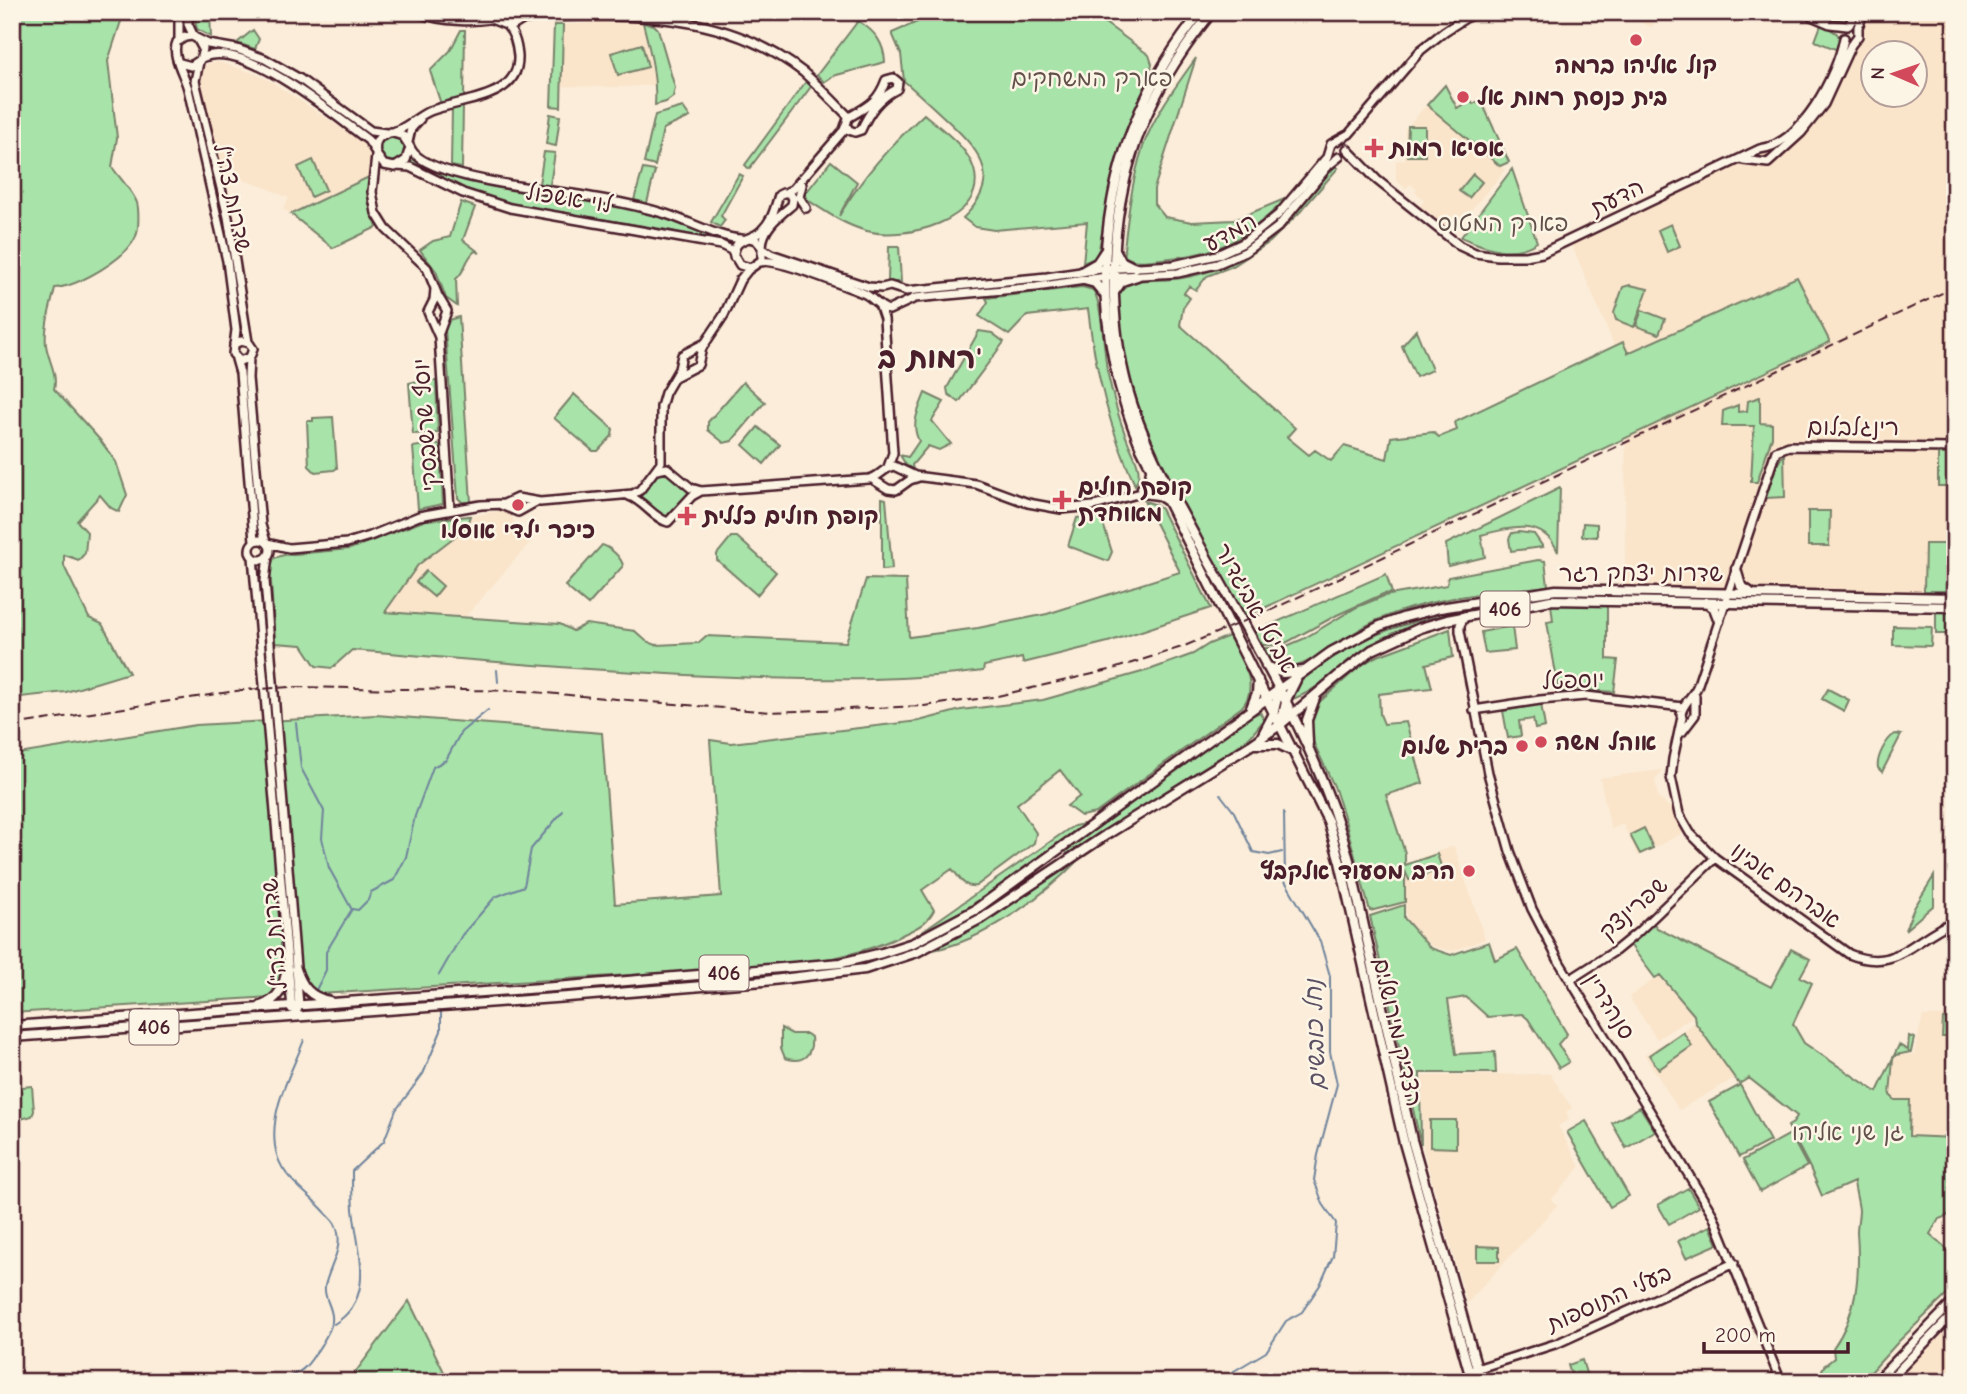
<svg xmlns="http://www.w3.org/2000/svg" width="1967" height="1394" font-family="'Comic Neue','Playpen Sans Hebrew',sans-serif">
<rect width="100%" height="100%" fill="#fbedd9"/>
<filter id="ink" filterUnits="userSpaceOnUse"><feTurbulence type="fractalNoise" baseFrequency=".0143" numOctaves="2"/><feDisplacementMap in="SourceGraphic" scale="14" xChannelSelector="R" yChannelSelector="G"/><feConvolveMatrix kernelMatrix="1 2 1 2 8 2 1 2 1" color-interpolation-filters="sRGB"/></filter>
<g filter="url(#ink)">
<path fill="#fae4ca" fill-rule="evenodd" d="M1634,12H1658L1652,27L1632,19Z
M1864,12H1955V610L1625,606L1626,373L1569,238L1753,151L1793,129L1804,120L1852,40ZM1872,52H1914V94H1872Z
M603,22L642,23L655,85L620,87L562,86L564,25Z
M218,62L256,74L270,81L364,143L370,148L373,159L371,175L290,213L283,209L289,198L267,188L233,176L230,188L226,185L199,77L204,66L210,63Z
M1427,105L1505,170L1454,230L1451,228L1449,230L1420,206L1425,200L1415,192L1417,189L1410,184L1406,188L1396,180V161L1405,160V129Z
M504,510L511,515L515,526L531,541L466,616L387,611L419,565L468,528L471,516Z
M1662,770L1655,781L1658,798L1673,810L1683,833L1638,856L1623,824L1611,829L1600,778Z
M1454,846L1485,939L1452,951L1431,946L1409,923L1406,917L1405,865L1408,862Z
M1659,976L1693,1016L1657,1039L1629,997Z
M1923,1016H1955V1137L1909,1135L1911,1100L1895,1099L1891,1096L1894,1059L1900,1055L1914,1054Z
M1694,1023L1734,1078L1679,1110L1645,1055Z
M1550,1074L1572,1108L1566,1112L1569,1119L1558,1126L1580,1167L1551,1200L1557,1205L1467,1303L1423,1148L1422,1076Z
M1942,1331L1951,1342L1955,1339V1382H1895Z"/>
<path fill="#a8e3a9" stroke="#79816a" stroke-width="2" d="M12,12H124L108,61L117,138L112,167C118,176 134,193 137,203C139,210 139,230 136,236C127,259 78,286 55,288C51,306 44,326 46,345C48,360 58,374 54,389L100,440L116,462L127,495L119,512L111,508L100,495L77,521L87,532L85,553L79,560L64,555V566L89,618L102,624L129,673L66,692L12,698Z
M193,12H210L211,37L197,29Z
M940,12H1090L1149,55L1152,64L1149,78L1123,137L1115,164L1099,249L1095,258L1083,263L1087,222L994,230L975,227L963,218C1002,180 983,154 949,122C934,108 919,94 904,81L901,54L892,33Z
M1827,12H1853C1844,26 1839,24 1825,18Z
M858,21C875,31 884,43 885,62L833,76L824,82L817,75Z
M643,23L654,25L658,29L675,88L673,97L666,102L655,105C657,76 650,51 643,23Z
M554,25H563L561,107L551,106Z
M1821,25C1835,31 1844,34 1838,50L1815,41Z
M253,30L259,39L255,49L237,43Z
M461,30H465L464,98L441,104L430,71L450,51Z
M642,44L648,67L618,75L611,53Z
M1196,58L1154,189V204L1165,217L1192,222L1234,220L1287,198C1246,239 1221,254 1162,259C1150,260 1136,264 1125,256L1124,249C1128,214 1132,180 1143,147C1154,115 1176,86 1196,58Z
M807,80L813,84L749,169L745,165Z
M1445,85L1457,108L1471,100L1473,104L1481,100L1509,162L1500,166L1427,105Z
M463,105L462,168L451,166L452,108Z
M683,107L690,117L663,129L655,166L644,163L655,115Z
M550,114L560,116L556,146L546,144Z
M924,114C941,129 967,146 974,169C989,221 903,241 867,231C844,225 826,212 806,199L805,194L831,161L857,182L839,216C864,174 889,147 924,114Z
M1408,126H1425V156H1407Z
M378 149a14 14 0 1 1 28 0a14 14 0 1 1-28 0Z
M544,152L555,153L550,185L539,184Z
M412,156L416,160L528,191L619,205L668,217L733,242L731,247L720,242L668,230L510,204L465,191L408,164Z
M313,160L326,190L311,197L298,167Z
M1335,166L1338,168L1301,211L1270,242L1233,266L1207,276L1196,290L1189,286L1184,293L1190,298L1183,308L1180,325L1295,428L1287,437L1309,455L1315,450L1331,461L1344,446L1387,459L1391,437L1433,432L1439,437L1457,430L1455,422L1623,342L1628,353L1797,277L1830,342L1245,617C1190,515 1120,416 1119,296L1120,291L1127,282C1145,279 1164,281 1182,278C1255,266 1291,220 1335,166Z
M643,169L655,171L647,203L634,200Z
M1512,169L1537,242C1513,258 1485,248 1461,237Z
M739,174L743,176L721,216L725,220L720,227L711,222Z
M1473,174L1482,182L1469,198L1459,191Z
M371,176L368,201L377,227L333,248L291,214Z
M461,202L475,207L463,240L480,253L475,251C465,259 466,271 456,279L457,306L446,298L436,271L420,250L433,241L450,237Z
M1671,224L1680,246L1667,252L1658,230Z
M889,246H899L901,282H888Z
M1630,285L1648,289L1634,327L1616,320L1614,313L1623,287Z
M1082,287L1093,290C1102,301 1104,352 1107,370C1112,393 1118,417 1127,439C1132,454 1145,470 1135,485C1109,428 1095,371 1088,309L1027,316L1009,335L979,316L988,302L986,298Z
M1642,310L1665,319L1659,334L1636,326Z
M459,317L471,502H462L458,498L445,329L449,320Z
M1416,330L1432,370L1416,377L1402,346Z
M979,331L992,333L1004,342L959,402L948,394L947,388Z
M417,381H436L438,433L413,434L409,383Z
M743,382L765,402L732,441L724,443L708,430V422Z
M925,393L944,402L932,421L951,444L939,450L928,446L912,465L913,470L906,465L900,455L908,457L919,441C910,424 919,409 925,393Z
M574,394L613,429L612,436L598,451H593L554,418Z
M1760,397V423L1772,424V437L1757,482H1751L1754,426H1722L1723,411L1738,405V412L1747,411L1748,401Z
M333,417L337,468L334,470L315,472L309,466L307,421H313V418Z
M758,427L780,445L764,464L743,445Z
M431,444L440,445L443,504L418,509L413,447Z
M1784,453L1785,497L1766,498L1776,467Z
M1938,454H1955V499L1954,486H1938Z
M666,471L688,489L689,494L670,517L666,518L643,501L641,496L658,473Z
M1560,488L1558,552C1544,518 1510,527 1481,535L1485,557L1448,566L1446,544Z
M882,498L886,499L892,569L882,570Z
M1144,501L1154,504L1161,509L1211,608L1108,642L1023,663L1022,658L984,666L983,671C909,681 835,680 760,678C624,674 488,661 352,650L332,668L316,666L302,645L275,643L270,567L274,558L284,555L350,549L426,520L470,516L466,528L418,565L385,612L560,624L573,631L586,624L635,631L646,641L656,645L698,643L706,636L846,642L866,579L906,580L909,637L978,628L1047,614L1180,572Z
M1808,511H1830L1829,546H1808Z
M1100,514L1112,552L1108,561L1068,546L1077,518Z
M1583,523L1597,524V537L1582,536Z
M1519,532L1534,534L1543,547L1511,551L1509,539L1512,533Z
M731,537H737L776,572L757,595L717,560V554Z
M1925,544H1955V591H1924Z
M602,545C610,547 622,558 623,566L588,605L565,586Z
M1538,560L1545,561L1548,586C1491,593 1433,596 1380,619C1346,633 1319,664 1281,670L1273,664L1264,648H1282L1303,639L1357,607L1384,596L1447,585L1448,577Z
M426,571L443,586L434,597L416,582Z
M1386,574L1392,593L1383,594L1337,615L1282,645H1262L1254,632Z
M1607,602V659L1618,660L1614,692L1575,689L1559,692L1547,622L1553,621L1551,604Z
M1470,609C1432,617 1392,630 1360,652C1336,668 1317,693 1289,700C1294,683 1309,675 1322,665C1374,629 1410,622 1470,609Z
M1936,611L1955,612V634H1936Z
M1512,626L1515,650L1485,653L1481,632Z
M1893,626L1932,627L1931,646L1893,645Z
M1450,629L1453,657L1426,664L1432,688L1379,694L1380,714L1384,724L1406,722L1423,783L1386,795L1405,853V865L1437,854L1442,869L1409,880L1405,871V902L1370,911L1343,813L1334,786L1308,731L1309,720L1316,705L1359,667L1375,657Z
M1229,636C1240,657 1261,685 1242,707L1096,813L1081,816L1067,806L1080,796L1060,770L1017,804L1036,833L1034,843L976,886C963,888 960,877 952,869L922,890L934,910C927,923 919,927 906,933C854,961 801,962 743,968L12,1013V755L196,725L376,715L602,733L615,904L721,896L710,740L731,743L919,721L961,710L1043,700L1149,670L1193,654L1209,644Z
M1828,689L1849,700L1844,711L1822,699Z
M1541,704L1545,727L1535,729L1533,719L1519,721L1521,736L1508,738L1503,711Z
M1260,712L1264,720L1250,737L1235,748L1067,854L1066,851L1145,792L1251,716Z
M1895,734L1901,735L1882,772L1878,768C1876,758 1886,739 1895,734Z
M1090,823L957,915L918,934L1067,830L1074,826Z
M1644,828L1653,848L1640,854L1630,835Z
M1081,857C1045,895 985,941 933,950L992,917Z
M1934,876V905L1905,930L1914,908Z
M1404,905V918L1430,948L1451,955L1489,942L1495,960L1517,949L1567,1034L1558,1044L1569,1062L1559,1068L1528,1019L1522,1014L1488,1017L1466,997L1448,1000L1456,1054L1495,1052L1496,1073H1420L1421,1145L1370,916Z
M1652,921L1657,928L1771,987L1791,949L1810,959L1800,977L1812,983L1793,1024L1804,1043L1877,1092L1899,1045L1908,1050L1909,1036L1914,1038L1911,1052L1896,1055L1893,1059L1890,1095L1895,1100H1910L1909,1136L1955,1138V1207L1947,1216L1939,1219L1930,1234L1955,1256V1287L1899,1341L1862,1382H1800L1821,1372L1824,1366L1834,1358L1833,1348C1858,1313 1860,1273 1857,1232C1857,1224 1859,1217 1859,1210C1858,1201 1855,1191 1854,1182L1822,1196L1810,1168L1788,1126L1793,1123L1797,1116L1749,1078L1739,1084L1695,1022L1694,1015L1660,975L1655,978L1628,942Z
M1943,1019H1955L1954,1037H1942Z
M781,1028L792,1034H807L811,1037C813,1055 803,1064 785,1058L781,1048Z
M1683,1032L1692,1046L1659,1069L1649,1055Z
M1740,1085L1770,1141L1739,1157L1709,1102Z
M32,1086L34,1111L32,1116L21,1119L14,1116L12,1088Z
M1640,1107L1655,1131L1626,1148L1612,1123Z
M1430,1120H1456V1148L1430,1147Z
M1586,1121L1629,1196L1610,1207L1567,1132Z
M1790,1134L1807,1166L1760,1192L1743,1160Z
M1688,1188L1699,1207L1669,1224L1658,1205Z
M1710,1226L1718,1244L1686,1258L1678,1241Z
M1477,1246L1499,1247V1261H1477Z
M409,1301L449,1382H348Z
M1582,1360L1588,1380L1573,1382L1568,1365Z"/>
<g fill="none" stroke-linecap="round" stroke-linejoin="round">
<path stroke="#6f839c" stroke-width="2" d="M497,670L498,682
M296,723L301,768L324,811L322,838L329,868L351,908
M1220,794L1234,812L1253,852L1269,855L1282,852
M439,975L462,935L495,897L524,886L531,849L563,811
M316,990L326,970V952L352,909L358,910L368,900L371,892L394,880L406,857L415,816L433,767L446,760L461,732L488,710
M334,1324C377,1298 357,1250 353,1209C352,1196 352,1183 352,1171L384,1141L396,1110L423,1074L441,1031V1012
M272,1382C282,1379 298,1375 305,1367C312,1360 332,1330 332,1321C334,1308 323,1299 325,1286C329,1266 346,1246 335,1224C333,1220 328,1216 325,1212C306,1190 279,1178 275,1146C270,1108 291,1074 304,1040
M1223,1382L1234,1371L1266,1352L1286,1321L1302,1312L1320,1285L1333,1256L1336,1223L1323,1204L1314,1180L1318,1155L1337,1084L1330,1052V976L1320,941L1285,881L1284,812"/>
<g stroke="#4a1f2b" stroke-width="12">
<path id="secondary" d="M188,12V24L194,37
M416,12C438,21 482,25 504,14
M518,12L519,22
M1802,12L1830,24L1847,26
M491,19L511,27L524,19L537,17C630,14 725,11 803,72C819,86 834,102 849,117
M1849,25L1856,12
M179,40V12
M202,58C243,37 335,116 368,140L375,151
M199,62L195,81L228,217L248,342
M180,63L191,66L200,60L203,49L198,40
M893,78L898,82L897,89C879,98 869,112 861,130L855,132L849,130L846,125L848,118C867,106 877,104 886,80Z
M390,132L403,136L410,147L406,160L395,167L384,165L376,154C373,134 384,136 398,130C409,126 418,116 430,111C460,99 520,100 518,56C517,45 515,34 507,26
M408,142L411,129L420,119
M410,147C420,174 517,186 545,190C586,196 626,202 666,214C688,221 722,239 742,239
M1347,149L1377,180L1460,246L1475,253L1498,256H1525L1542,253L1760,149C1801,144 1837,76 1844,38
M376,156L372,192L376,213L386,229L427,268L438,296L447,311L439,333
M1743,160L1768,163L1801,133L1824,104L1851,45L1858,36V27L1864,12
M397,166L410,167L463,193L510,208L721,245L731,250L740,265L751,268
M802,185L799,197L806,208
M787,192L793,189L844,130L846,124
M763,249L771,254L869,287L882,288L890,286L906,291L1047,277L1101,269L1174,265L1217,255L1243,243L1278,215L1327,157L1331,144L1349,134L1421,50L1445,31L1475,12
M734,257C733,236 750,242 761,231C773,219 774,210 779,195L783,193H789L793,198L792,205C780,215 762,228 762,247
M761,262C776,257 844,286 863,293C873,297 879,308 889,310L915,298L1036,287L1106,277L1178,273L1217,264L1245,252L1278,227L1329,165L1339,157
M435,289L434,300L428,312L439,337L450,510
M880,307L884,319L893,453L888,467
M234,344L241,341L249,343L253,349L250,357L240,361L233,354L236,330L227,261L188,89C184,74 171,55 177,42L185,37L192,36L208,44L237,49L265,59L300,79L371,131L386,133
M249,358L248,378L261,525L266,542
M236,359L240,373L254,541
M677,376L698,365L702,348L724,315L740,280L748,270L762,260V247L756,240L749,238
M657,470L667,468L691,488L701,491L869,479C880,477 884,467 894,466L915,476L976,484L1028,503L1061,509L1094,506L1148,491L1163,484
M872,479L888,489L896,490L910,480L919,477
M629,496C644,501 653,518 668,522L692,496L701,491
M501,505L518,512L536,502
M250 550a10 10 0 1 1 20 0a10 10 0 1 1-20 0Z
M267,543L289,548L347,543L370,536L419,516L481,505L504,504L517,498L540,502L633,494L640,490L661,462V407L665,393L679,369L682,355L705,343
M268,556L265,581L299,1005L295,1016
M253,557L292,1009
M1465,616L1460,625V631L1488,773L1510,851L1532,909L1560,963L1713,1215L1781,1382
M1474,710L1540,700L1586,696L1683,707
M1681,715C1681,706 1693,696 1697,687L1776,451L1789,446L1955,448
M1682,717L1673,759L1671,777L1679,814L1690,833L1715,858L1849,954C1897,974 1914,937 1955,921
M1682,732L1695,715V696
M1571,979L1615,951L1637,933L1715,858
M1473,1370L1558,1343L1734,1263
M1875,1382L1955,1300
M1887,1382L1955,1312"/>
</g>
<g stroke="#4a1f2b" stroke-width="13">
<path id="primary" d="M1201,12C1098,139 1078,298 1141,448L1328,821L1340,862L1404,1143L1472,1382
M1212,12C1157,80 1125,145 1116,233C1111,285 1114,339 1128,390C1143,444 1171,492 1197,540C1253,643 1319,745 1349,860L1412,1140L1481,1382
M1115,250L1121,261L1135,268
M1083,271L1097,263L1105,251
M1084,280L1095,283L1105,295
M1115,291L1122,281L1137,276
M1142,488L1149,480L1151,470
M1143,493L1158,495L1169,502
M1736,569L1741,586L1750,592
M1706,602L1714,608L1719,621
M1266,666L1283,673L1303,671
M1251,708L1257,693L1258,680
M1281,723L1287,698L1296,680
M1262,736L1273,715L1279,690
M1308,743L1307,720L1315,698
M1254,744H1278L1295,752
M296,969C302,987 310,997 329,1001
M261,1006C280,999 284,986 287,968
M12,1026L568,986L841,963L882,953L913,943L975,910L1331,652L1380,626L1405,617L1440,608L1556,590L1955,598
M12,1037L568,997L764,981L865,969L917,952L980,919L1106,835L1251,745L1281,724L1337,677L1372,650L1420,628L1447,620L1551,600L1955,607"/>
</g>
<use href="#secondary" stroke="#fcf5e5" stroke-width="7"/>
<use href="#primary" stroke="#fcf5e5" stroke-width="8"/>
<path stroke="#4a1f2b" stroke-width="2" stroke-dasharray="10 5" stroke-linecap="butt" d="M12,725L243,690L290,687L522,691L770,712L924,706L993,697L1110,670L1182,647L1271,610L1955,287"/>
</g>
</g>
<g fill="#d1495b" stroke="#fcf5e5" stroke-width="2.5">
<circle cx="1636" cy="40" r="7"/>
<circle cx="1463" cy="97" r="7"/>
<path d="M1370.5 137.5h7v7h7v7h-7v7h-7v-7h-7v-7h7z"/>
<path d="M1058.5 489.5h7v7h7v7h-7v7h-7v-7h-7v-7h7z"/>
<circle cx="518" cy="505" r="7"/>
<path d="M683.5 505.5h7v7h7v7h-7v7h-7v-7h-7v-7h7z"/>
<circle cx="1541" cy="742" r="7"/>
<circle cx="1522" cy="746" r="7"/>
<circle cx="1469" cy="871" r="7"/>
</g>
<g text-anchor="middle" stroke-width="5" stroke-linejoin="round" paint-order="stroke">
<g fill="#fcf5e5" stroke="#7f5f63" stroke-width="2">
<rect x="1480.5" y="591.5" width="49" height="35" rx="5"/>
<rect x="699.5" y="955.5" width="49" height="35" rx="5"/>
<rect x="129.5" y="1009.5" width="49" height="35" rx="5"/>
</g>
<g font-size="21" font-weight="bold" fill="#4a1f2b">
<text x="1505" y="616">406</text>
<text x="724" y="980">406</text>
<text x="154" y="1034">406</text>
</g>
<g font-size="23" font-weight="bold" fill="#4a1f2b" stroke="#fcf5e5" text-anchor="start">
<text x="1636" y="73" text-anchor="middle">קול אליהו ברמה</text>
<text x="1477" y="105">בית כנסת רמות אל</text>
<text x="1390" y="156">אסיא רמות</text>
<text x="1078" y="495">קופת חולים<tspan x="1078" dy="26">מאוחדת</tspan></text>
<text x="703" y="524">קופת חולים כללית</text>
<text x="518" y="538" text-anchor="middle">כיכר ילדי אוסלו</text>
<text x="1555" y="750">אוהל משה</text>
<text x="1508" y="754" text-anchor="end">ברית שלום</text>
<text x="1455" y="879" text-anchor="end">הרב מסעוד אלקבץ</text>
</g>
<g font-size="23" fill="#62504a" stroke="#fcf5e5">
<text x="1092" y="86">פארק המשחקים</text>
<text x="1503" y="231">פארק המטוס</text>
<text x="1848" y="1140">גן שני אליהו</text>
</g>
<g font-size="23" fill="#4a1f2b" stroke="#fcf5e5">
<text transform="translate(1617 197) rotate(-26)" y="8">הדעת</text>
<text transform="translate(233 198) rotate(78)" y="8">שדרות צה"ל</text>
<text transform="translate(569 198) rotate(9)" y="8">לוי אשכול</text>
<text transform="translate(1230 232) rotate(-28)" y="8">המדע</text>
<text transform="translate(425 425) rotate(-94)" y="8">יוסף שרשבסקי</text>
<text x="1853" y="435">רינגלבלום</text>
<text x="1641" y="581">שדרות יצחק רגר</text>
<text transform="translate(1256 608) rotate(61)" y="8">אביטל אביגדור</text>
<text transform="translate(1573 680) rotate(-2)" y="8">יוספטל</text>
<text transform="translate(1786 885) rotate(36)" y="8">אברהם אבינו</text>
<text transform="translate(1633 908) rotate(-41)" y="8">שפרינצק</text>
<text transform="translate(274 934) rotate(-95)" y="8">שדרות צה"ל</text>
<text transform="translate(1610 1006) rotate(58)" y="8">סנהדרין</text>
<text transform="translate(1398 1032) rotate(77)" y="8">הצדיק מירושלים</text>
<text transform="translate(1609 1298) rotate(-24)" y="8">בעלי התוספות</text>
</g>
<g font-size="24" font-style="italic" fill="#5c5164" stroke="#fcf5e5">
<text transform="translate(1315 1035) rotate(-92)" y="8">נחל כובשים</text>
</g>
<g font-size="30" font-weight="bold" fill="#4a1f2b" stroke="#fcf5e5">
<text x="930" y="368">רמות ב'</text>
</g>
</g>
<rect width="1967" height="1394" fill="none" stroke="#fcf5e5" stroke-width="42"/>
<rect x="21" y="21" width="1925" height="1352" fill="none" stroke="#4a1f2b" stroke-width="2.5" filter="url(#ink)"/>
<g transform="translate(1894 74) rotate(272)"><circle r="33" fill="#fcf5e5" stroke="#b59f9b" stroke-width="2"/>
<path d="M0-5L12 26L0 18L-12 26Z" fill="#d1495b"/>
<text y="-10" font-size="19" font-weight="bold" text-anchor="middle" fill="#4a1f2b">N</text>
</g>
<path d="M1704 1342v10h144v-10" fill="none" stroke="#4a1f2b" stroke-width="3.5"/>
<text x="1715" y="1342" font-size="21" fill="#4a1f2b" stroke="#fcf5e5" stroke-width="5" paint-order="stroke">200 m</text>
</svg>
